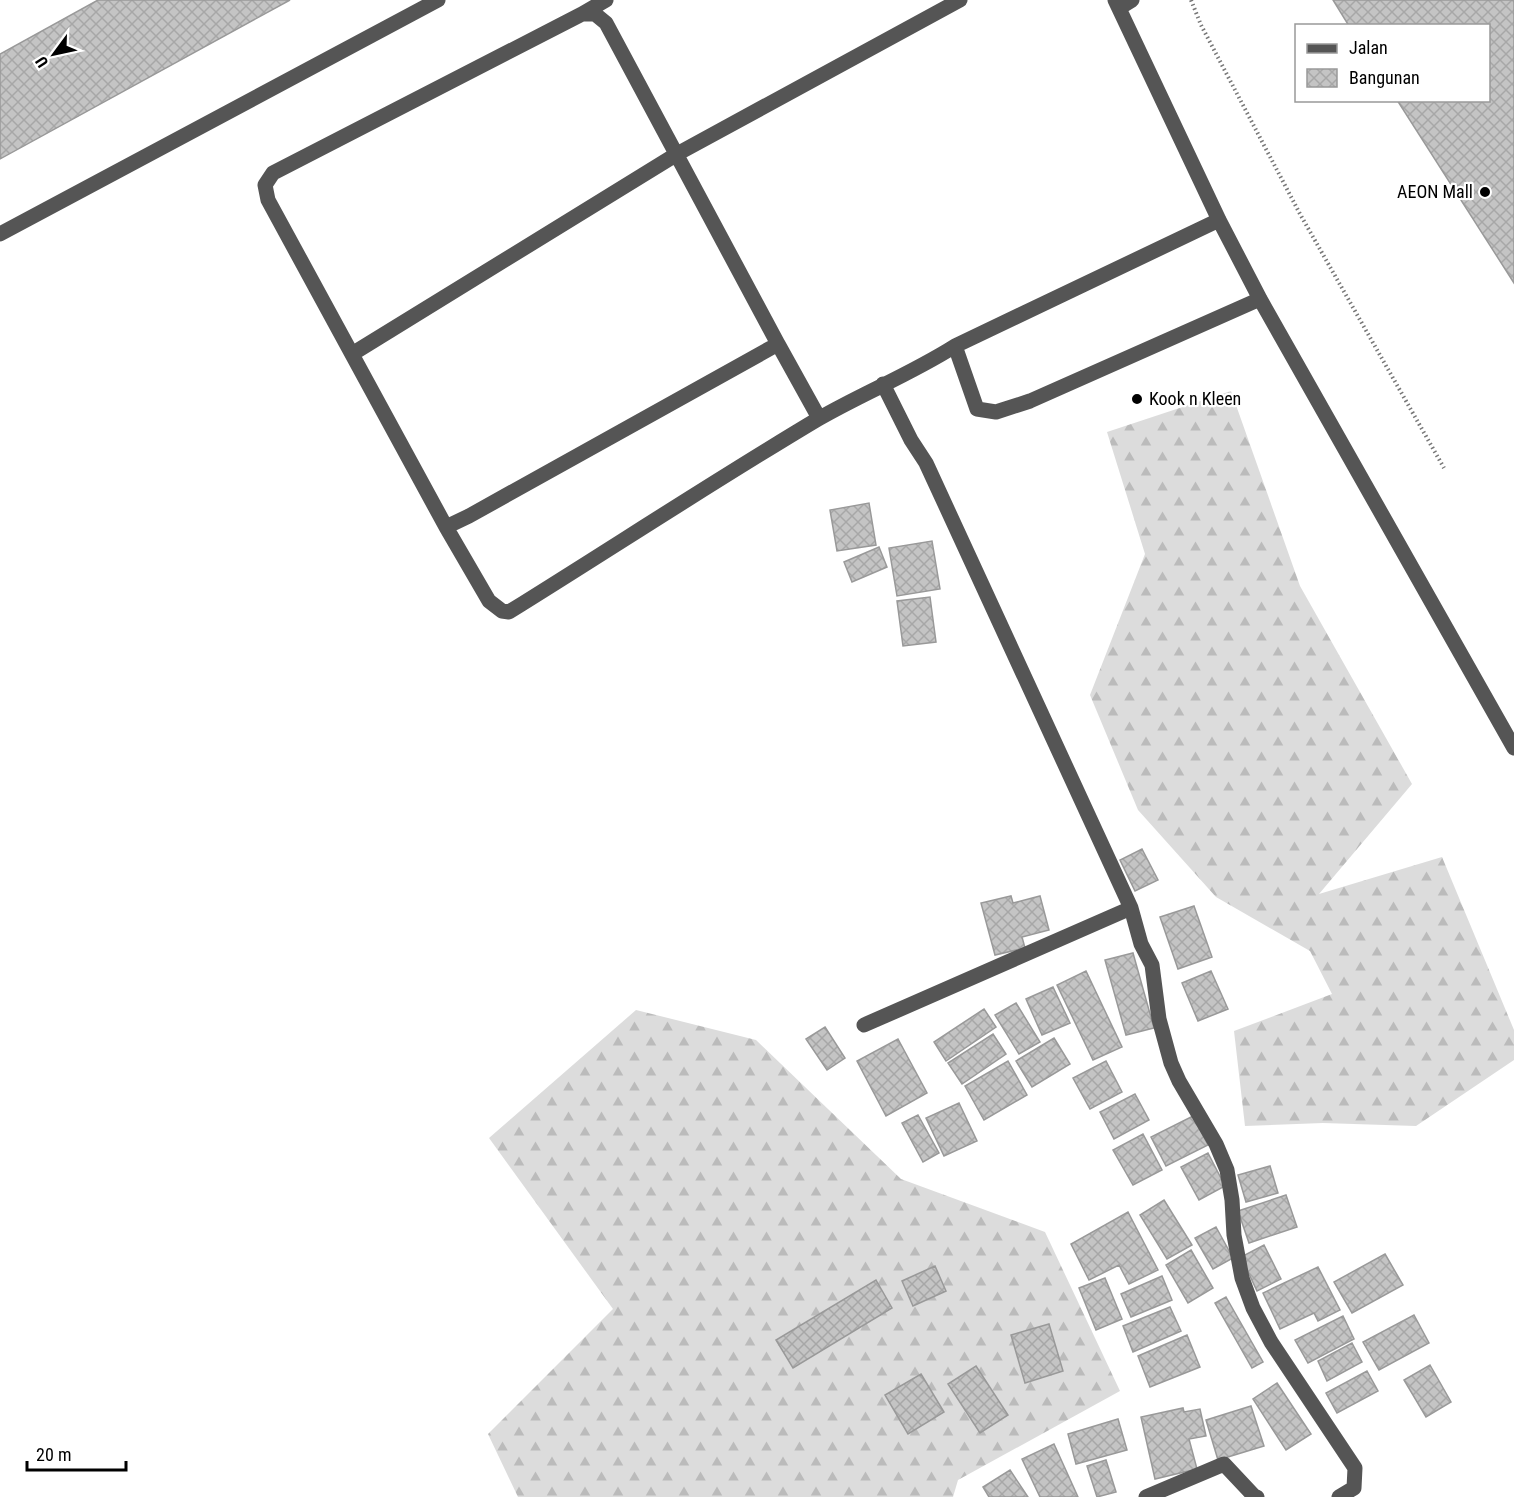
<svg xmlns="http://www.w3.org/2000/svg" width="1514" height="1497" font-family="'Roboto Condensed',sans-serif">
<defs>
<pattern id="forest-firs" width="22" height="20" patternUnits="userSpaceOnUse" patternTransform="scale(1.5)"><rect width="22" height="20" fill="#dcdcdc"/><path d="M5 1l3.5 6h-7zM16 11l3.5 6h-7z" fill="#bbb"/></pattern>
<pattern id="building-cross-hatch" width="8" height="8" patternUnits="userSpaceOnUse" patternTransform="scale(1.5)"><rect width="8" height="8" fill="#c4c4c4"/><path d="M0 0l8 8M0 8l8-8" fill="none" stroke="#a7a7a7"/></pattern>
</defs>
<rect width="100%" height="100%" fill="#fff"/>
<path fill="url(#forest-firs)" d="M1231,391L1300,586L1412,784L1319,894L1442,857L1514,1030V1060L1416,1126L1323,1123L1245,1126L1234,1031L1332,994L1310,951L1216,897L1138,810L1090,695L1145,554L1107,432Z
M636,1010L756,1040L901,1179L1045,1232L1120,1391L958,1480L953,1497H518L488,1434L613,1309L489,1138Z"/>
<path fill="url(#building-cross-hatch)" stroke="#999" stroke-width="1.5" d="M98,0H290L0,159V54Z
M1333,0H1514V283L1397,100H1488V26H1349Z
M869,503L876,545L837,551L830,510Z
M932,541L940,589L897,596L889,548Z
M879,547L887,567L852,582L844,562Z
M930,597L936,642L903,646L897,601Z
M1142,849L1158,880L1135,891L1120,860Z
M1011,896L1013,903L1040,896L1049,930L1022,937L1025,948L995,955L981,903Z
M1194,906L1212,957L1178,969L1160,917Z
M1133,953L1154,1028L1126,1035L1105,960Z
M1086,971L1122,1047L1093,1060L1057,985Z
M1211,971L1228,1009L1198,1021L1182,983Z
M1053,987L1070,1023L1042,1035L1026,999Z
M1016,1003L1040,1042L1019,1054L995,1015Z
M984,1009L996,1027L946,1061L934,1042Z
M825,1027L845,1058L827,1070L806,1039Z
M993,1034L1006,1054L962,1084L948,1063Z
M1054,1038L1070,1064L1032,1087L1016,1061Z
M898,1039L927,1093L886,1116L857,1061Z
M1008,1061L1027,1095L984,1120L965,1086Z
M1106,1061L1122,1092L1090,1109L1073,1078Z
M1135,1094L1149,1120L1114,1139L1100,1112Z
M959,1103L977,1141L944,1156L926,1118Z
M918,1115L939,1153L923,1162L902,1123Z
M1193,1116L1208,1145L1166,1166L1151,1137Z
M1143,1134L1162,1170L1133,1185L1113,1150Z
M1208,1153L1225,1186L1199,1200L1181,1167Z
M1270,1166L1278,1193L1246,1202L1238,1175Z
M1286,1195L1297,1227L1249,1243L1238,1211Z
M1164,1200L1192,1245L1167,1259L1140,1215Z
M1128,1212L1158,1270L1129,1284L1119,1265L1089,1280L1071,1244Z
M1216,1227L1233,1258L1213,1269L1195,1238Z
M1264,1245L1281,1279L1257,1291L1241,1257Z
M1191,1250L1213,1288L1188,1303L1166,1265Z
M1385,1254L1403,1285L1352,1313L1334,1282Z
M935,1266L946,1291L913,1306L902,1281Z
M1318,1267L1340,1310L1318,1321L1314,1313L1280,1329L1263,1293Z
M1162,1276L1172,1300L1131,1317L1121,1294Z
M1105,1278L1122,1319L1096,1330L1079,1288Z
M876,1280L892,1308L793,1368L776,1340Z
M1226,1297L1263,1362L1252,1368L1215,1303Z
M1170,1307L1181,1331L1133,1352L1123,1326Z
M1414,1315L1429,1343L1379,1370L1363,1342Z
M1343,1316L1354,1339L1308,1363L1295,1340Z
M1049,1324L1063,1371L1025,1383L1011,1335Z
M1187,1335L1200,1367L1150,1387L1138,1356Z
M1352,1343L1362,1362L1327,1381L1318,1361Z
M1430,1365L1451,1402L1426,1417L1404,1380Z
M976,1366L1008,1415L980,1433L948,1384Z
M1367,1371L1378,1391L1337,1413L1326,1393Z
M921,1374L944,1412L908,1434L885,1395Z
M1277,1383L1311,1434L1286,1450L1253,1399Z
M1251,1406L1264,1446L1218,1460L1206,1420Z
M1183,1408L1184,1412L1200,1409L1206,1436L1189,1439L1197,1469L1155,1479L1141,1417Z
M1118,1419L1127,1450L1076,1464L1068,1434Z
M1054,1444L1078,1497H1040L1022,1459Z
M1106,1460L1116,1492L1097,1497L1087,1466Z
M1010,1470L1028,1497H989L983,1487Z"/>
<g fill="none" stroke-linecap="round" stroke-linejoin="round">
<path stroke="#777" stroke-width="4" stroke-dasharray="1.5 3" stroke-linecap="butt" d="M1191,0L1201,25L1300,214L1444,468"/>
<path stroke="#555" stroke-width="15" d="M1115,0L1219,220L1260,299L1514,748
M1119,8L1132,0
M582,14H595L606,23L778,344L469,516L446,527L268,200L265,185L273,173Z
M582,14L606,0
M0,234L438,0
M778,344L819,418
M955,346L977,409L996,412L1030,401L1260,299
M352,354L677,154L960,0
M883,384L911,440L926,463L1131,908L1141,944L1152,965L1159,1019L1171,1063L1179,1081L1216,1144L1227,1170L1232,1200L1234,1235L1242,1278L1253,1308L1271,1342L1355,1468L1354,1488L1339,1497
M446,527L489,601L502,611L509,612C612,548 714,481 818,419C863,393 911,374 955,346L1219,220
M864,1025L1131,908
M1146,1497L1224,1464L1254,1496L1257,1497"/>
</g>
<g fill="#000" stroke="#fff" stroke-width="2">
<circle cx="1485" cy="192" r="6"/>
<circle cx="1137" cy="399" r="6"/>
</g>
<g text-anchor="middle" stroke-width="4.5" stroke-linejoin="round" paint-order="stroke">
<g font-size="18" fill="#000" stroke="#fff" text-anchor="end">
<text x="1473" y="198">AEON Mall</text>
<text x="1149" y="405" text-anchor="start">Kook n Kleen</text>
</g>
</g>
<rect x="1295" y="24" width="195" height="78" fill="#ffffff" stroke="#999999" stroke-width="1.5"/>
<rect x="1307" y="44" width="30" height="9" fill="#555555" stroke="#999999" stroke-width="1.5"/>
<text x="1349" y="54" font-size="18" fill="#000000">Jalan</text>
<rect x="1307" y="69" width="30" height="18" fill="url(#building-cross-hatch)" stroke="#999999" stroke-width="1.5"/>
<text x="1349" y="84" font-size="18" fill="#000000">Bangunan</text>
<g transform="translate(54 54) rotate(237)" stroke="#ffffff" stroke-width="4.5" paint-order="stroke">
<path d="M0-4.5L10 22L0 15L-10 22Z" fill="#000000"/>
<text y="-9" font-size="16" font-weight="bold" text-anchor="middle" fill="#000000">U</text>
</g>
<path d="M27 1461v9h99v-9" fill="none" stroke="#000000" stroke-width="3"/>
<text x="36" y="1461" font-size="18" fill="#000000" stroke="#ffffff" stroke-width="4.5" paint-order="stroke">20 m</text>
</svg>
